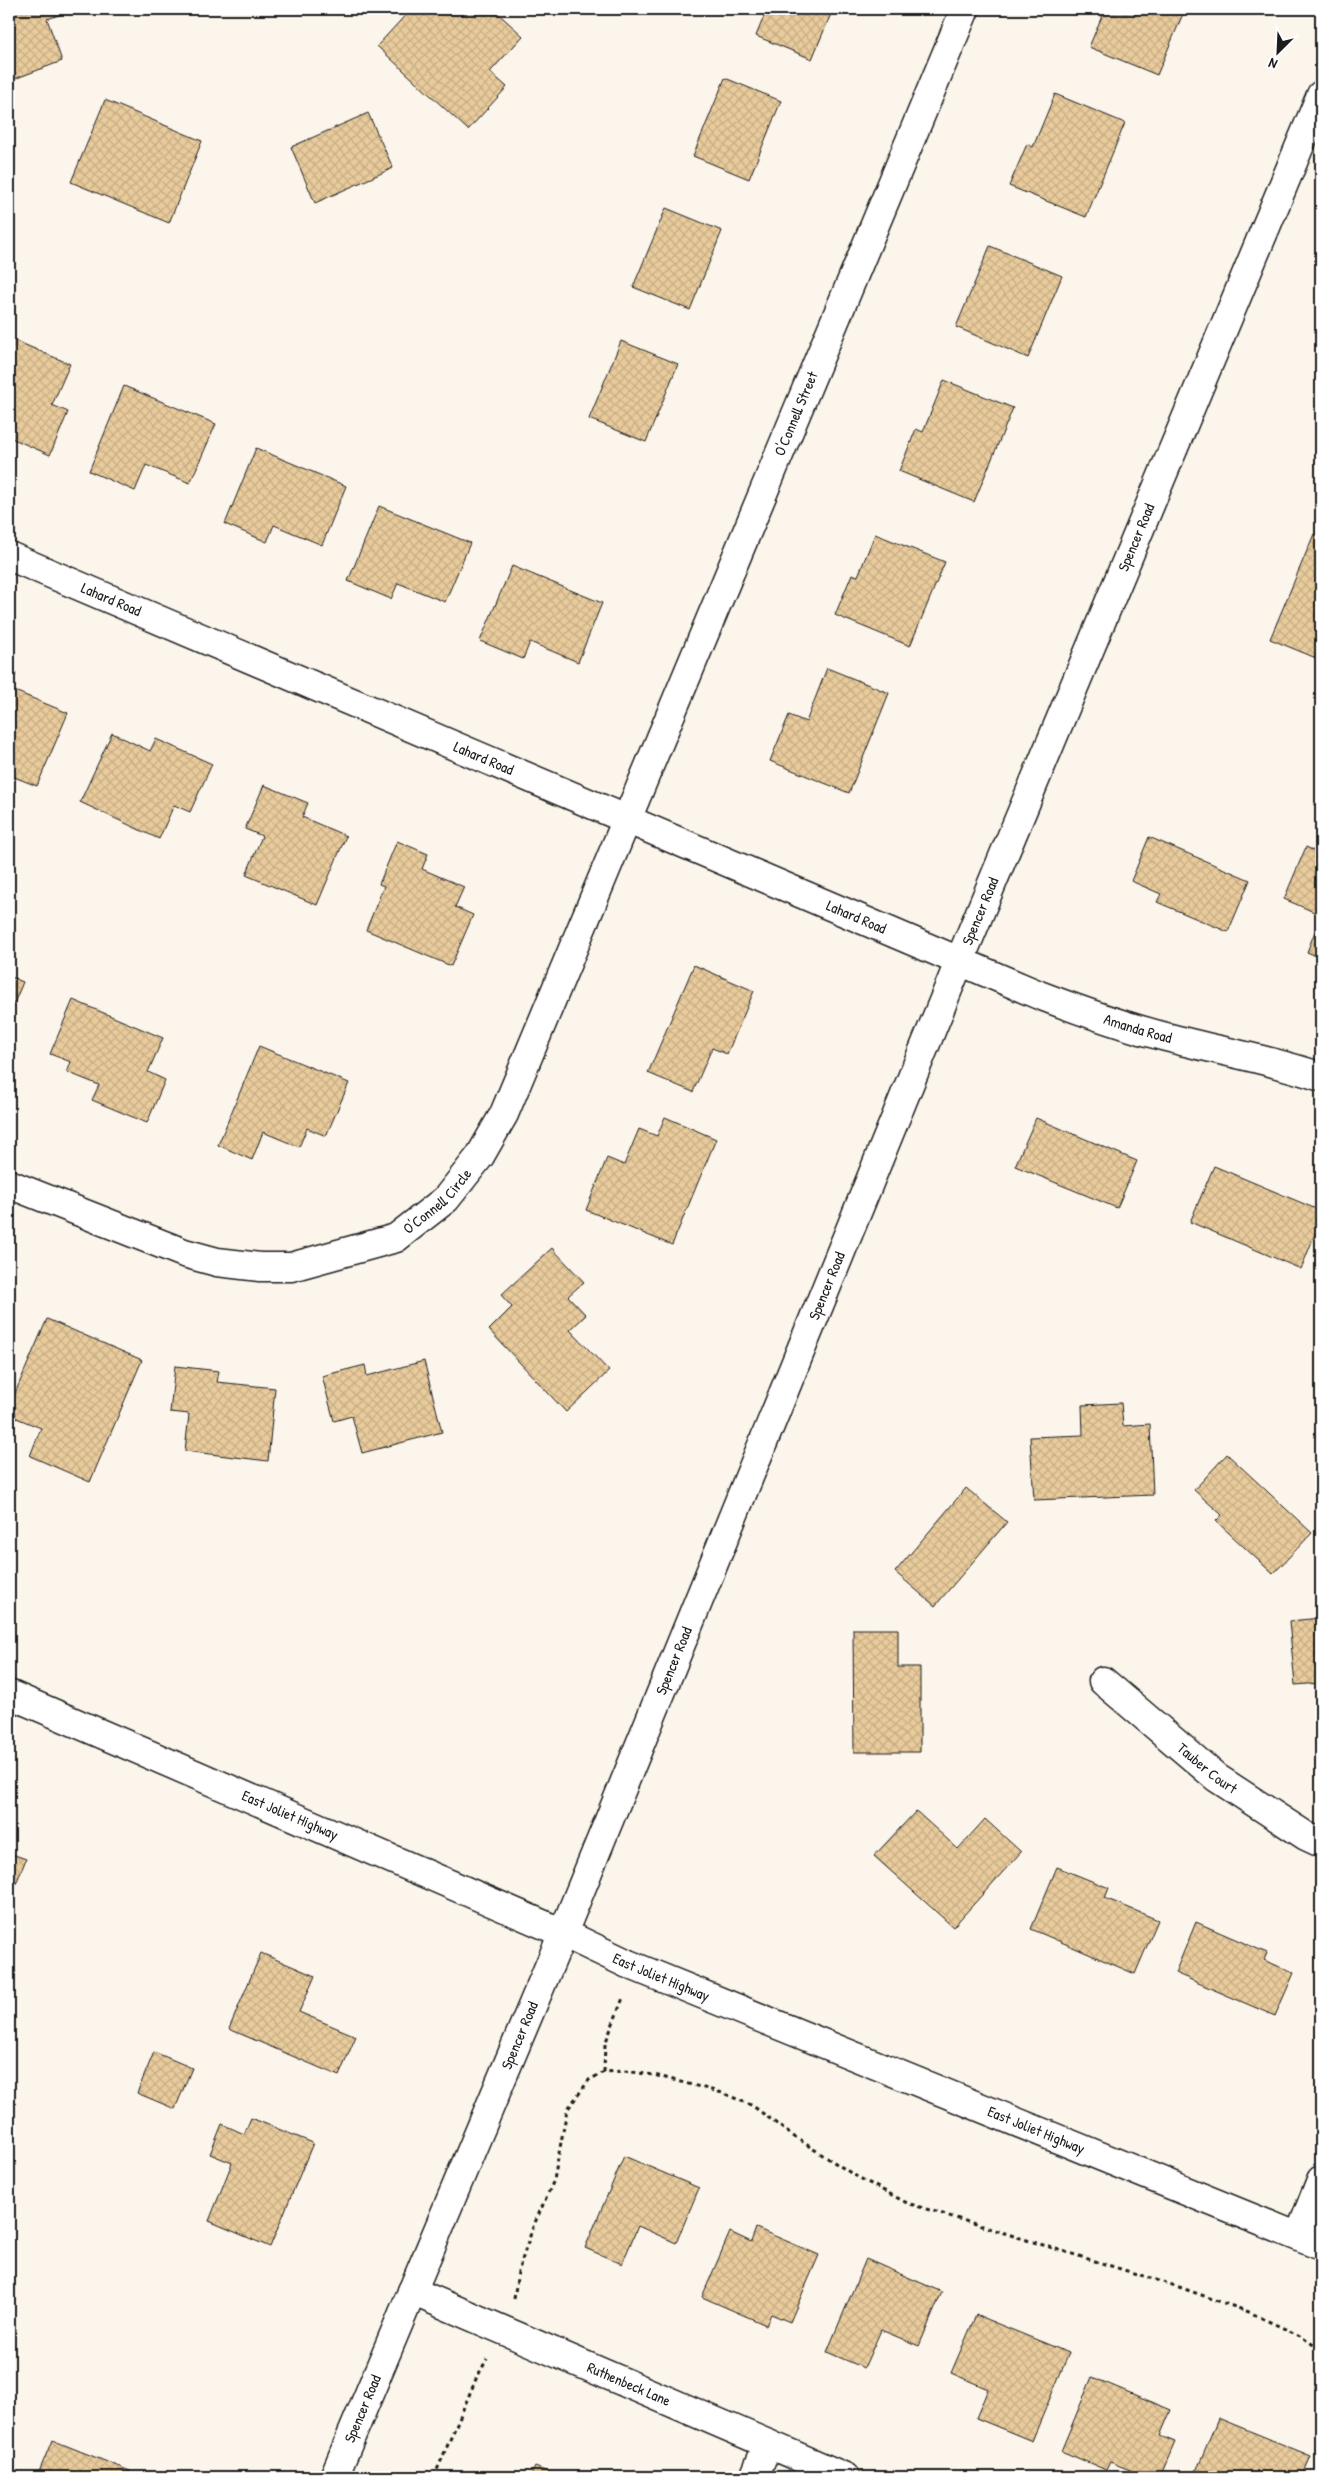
<svg xmlns="http://www.w3.org/2000/svg" width="1330" height="2486" font-family="'Patrick Hand',sans-serif">
<defs>
<pattern id="building-cross-hatch" width="8" height="8" patternUnits="userSpaceOnUse" patternTransform="scale(1.25)"><rect width="8" height="8" fill="#e9cb9c"/><path d="M0 0l8 8M0 8l8-8" fill="none" stroke="#c7ae86"/></pattern>
</defs>
<rect width="100%" height="100%" fill="#fbf5eb"/>
<filter id="ink" filterUnits="userSpaceOnUse"><feTurbulence type="fractalNoise" baseFrequency=".02" numOctaves="2"/><feDisplacementMap in="SourceGraphic" scale="10" xChannelSelector="R" yChannelSelector="G"/><feConvolveMatrix kernelMatrix="1 2 1 2 8 2 1 2 1" color-interpolation-filters="sRGB"/></filter>
<g filter="url(#ink)">
<path fill="url(#building-cross-hatch)" stroke="#1c1c1c" d="M9,9H61L62,14L47,19L62,61L9,81Z
M411,9H425L428,11L430,9H493L523,36L490,72L507,87L468,130L377,46Z
M767,9H833L812,59L756,36Z
M1105,9H1185L1157,75L1089,47Z
M725,78L781,101L749,179L693,156Z
M1055,94L1125,123L1086,217L1009,186L1027,144L1033,147Z
M105,100L202,141L169,223L71,182Z
M368,113L393,168L315,203L291,147Z
M666,208L722,231L690,310L633,287Z
M990,246L1062,276L1028,358L956,327Z
M9,338L70,364L52,405L68,412L50,455L9,437Z
M621,341L678,364L646,442L589,419Z
M944,380L1013,408L974,502L899,471L916,429L923,432Z
M124,386L216,424L190,483L146,465L135,491L89,471Z
M256,448L346,486L322,545L274,525L267,542L225,524Z
M379,506L470,543L445,602L398,583L391,599L348,581Z
M875,534L945,562L910,646L835,615L852,574L858,576Z
M1314,534L1321,537V646L1316,658L1270,639Z
M512,566L602,603L578,662L530,642L523,659L480,641Z
M827,668L889,693L849,793L770,761L789,715L806,722Z
M9,670L16,673L10,689L68,713L37,786L9,775Z
M112,733L150,751L156,739L212,764L190,812L174,805L159,839L80,802Z
M264,785L308,803L302,817L346,836L317,905L246,875L262,836L245,829Z
M1149,837L1250,880L1228,932L1157,902L1161,894L1131,881Z
M397,841L428,854L422,869L464,887L455,907L473,915L451,966L366,930L384,886L379,884Z
M1306,847L1321,854V915L1284,899Z
M1321,916V958L1307,952Z
M694,965L754,991L727,1054L712,1048L693,1092L648,1073Z
M9,976L23,982L9,1015Z
M73,1000L163,1038L148,1072L165,1080L147,1123L92,1100L99,1085L67,1072L71,1062L50,1054Z
M259,1046L349,1083L326,1136L307,1128L299,1147L263,1132L252,1160L218,1145Z
M665,1117L716,1139L672,1245L586,1210L607,1158L624,1165L639,1129L657,1136Z
M1036,1118L1137,1161L1117,1208L1015,1166Z
M1214,1166L1321,1211V1219L1301,1269L1190,1222Z
M552,1248L584,1282L568,1296L586,1315L570,1330L609,1371L566,1412L489,1330L512,1307L501,1295Z
M47,1319L142,1360L90,1482L30,1456L41,1428L9,1415V1407Z
M424,1361L442,1432L362,1453L352,1416L334,1421L322,1376L365,1365L367,1376Z
M175,1366L219,1371L217,1382L275,1388L268,1461L185,1451L189,1414L170,1412Z
M1121,1403L1123,1426L1150,1424L1153,1495L1034,1500L1030,1437L1083,1435L1082,1405Z
M1227,1454L1312,1533L1273,1574L1216,1521L1222,1515L1194,1490Z
M966,1488L1007,1522L935,1606L895,1572Z
M1321,1618V1683L1295,1685L1289,1621Z
M853,1629H898V1667H920V1752H854Z
M916,1811L958,1849L985,1819L1021,1852L953,1927L874,1856Z
M9,1853L26,1859L9,1901Z
M1057,1867L1109,1888L1105,1898L1158,1920L1135,1974L1031,1929Z
M1196,1922L1267,1953L1264,1960L1294,1973L1275,2016L1175,1973Z
M261,1953L315,1976L299,2012L356,2036L339,2076L229,2029Z
M154,2052L192,2068L175,2109L137,2093Z
M251,2118L313,2143L270,2247L209,2221L232,2163L210,2154L222,2124L244,2134Z
M624,2156L699,2188L676,2243L638,2226L622,2264L585,2248Z
M756,2228L819,2255L790,2322L771,2314L766,2325L702,2297L730,2232L751,2242Z
M866,2259L942,2292L919,2346L881,2330L864,2368L827,2352Z
M976,2315L1069,2353L1032,2441L976,2418L988,2389L951,2373Z
M1092,2377L1171,2410L1160,2436L1175,2442L1160,2477H1147L1110,2462L1106,2470L1061,2451Z
M1218,2418L1311,2456L1302,2477L1194,2476Z
M52,2440L130,2471L128,2477H37Z
M535,2467L560,2477H530Z"/>
<g fill="none" stroke-linecap="round" stroke-linejoin="round">
<g stroke="#1c1c1c" stroke-width="31">
<g id="street">
<path id="s1" d="M9,556L1039,995C1081,1011 1123,1026 1166,1037C1218,1051 1270,1059 1321,1077"/>
<path id="s2" d="M9,1184L184,1253L217,1262L260,1267H291L396,1238L446,1199L480,1156L504,1114L965,9"/>
<path id="s3" d="M1103,1681L1217,1778L1306,1836L1321,1843"/>
<path id="s4" d="M9,1694L563,1933L628,1964L1321,2246"/>
<path d="M1299,2236L1321,2180"/>
<path id="s5" d="M412,2291L845,2477"/>
<path id="s6" d="M334,2477L563,1933L960,960L1321,95"/>
<path d="M754,2477L768,2444"/>
</g>
</g>
<path stroke="#1c1c1c" stroke-width="3" stroke-dasharray="4 4" stroke-linecap="butt" d="M604,2072L605,2044L623,1998
M514,2299L518,2272L533,2227L554,2180L567,2110L589,2080L604,2072L624,2071L654,2075L723,2093L753,2106L790,2134L854,2175L907,2203L1179,2287L1249,2312L1300,2336L1321,2350
M434,2477L476,2379L487,2359"/>
<use href="#street" stroke="#fff" stroke-width="28"/>
</g>
</g>
<g text-anchor="middle" stroke-width="4" stroke-linejoin="round" paint-order="stroke">
<g font-size="15" fill="#1c1c1c" stroke="#fff">
<text dy="5" stroke="none"><textPath href="#s2" startOffset="1331">O'Connell Street</textPath></text>
<text dy="5" stroke="none"><textPath href="#s6" startOffset="2099">Spencer Road</textPath></text>
<text dy="5" stroke="none"><textPath href="#s1" startOffset="111">Lahard Road</textPath></text>
<text dy="5" stroke="none"><textPath href="#s1" startOffset="516">Lahard Road</textPath></text>
<text dy="5" stroke="none"><textPath href="#s6" startOffset="1694">Spencer Road</textPath></text>
<text dy="5" stroke="none"><textPath href="#s1" startOffset="921">Lahard Road</textPath></text>
<text dy="5" stroke="none"><textPath href="#s1" startOffset="1224">Amanda Road</textPath></text>
<text dy="5" stroke="none"><textPath href="#s2" startOffset="461">O'Connell Circle</textPath></text>
<text dy="5" stroke="none"><textPath href="#s6" startOffset="1289">Spencer Road</textPath></text>
<text dy="5" stroke="none"><textPath href="#s6" startOffset="884">Spencer Road</textPath></text>
<text dy="5" stroke="none"><textPath href="#s3" startOffset="136">Tauber Court</textPath></text>
<text dy="5" stroke="none"><textPath href="#s4" startOffset="306">East Joliet Highway</textPath></text>
<text dy="5" stroke="none"><textPath href="#s4" startOffset="711">East Joliet Highway</textPath></text>
<text dy="5" stroke="none"><textPath href="#s6" startOffset="479">Spencer Road</textPath></text>
<text dy="5" stroke="none"><textPath href="#s4" startOffset="1116">East Joliet Highway</textPath></text>
<text dy="5" stroke="none"><textPath href="#s5" startOffset="236">Ruthenbeck Lane</textPath></text>
<text dy="5" stroke="none"><textPath href="#s6" startOffset="74">Spencer Road</textPath></text>
</g>
</g>
<rect width="1330" height="2486" fill="none" stroke="#fff" stroke-width="30"/>
<rect x="15" y="15" width="1300" height="2456" fill="none" stroke="#1c1c1c" stroke-width="2" filter="url(#ink)"/>
<g transform="translate(1278 52) rotate(204)" stroke="#ffffff" stroke-width="4" paint-order="stroke">
<path d="M0-4L9 19L0 12L-9 19Z" fill="#1c1c1c"/>
<text y="-8" font-size="14" font-weight="bold" text-anchor="middle" fill="#1c1c1c">N</text>
</g>
</svg>
